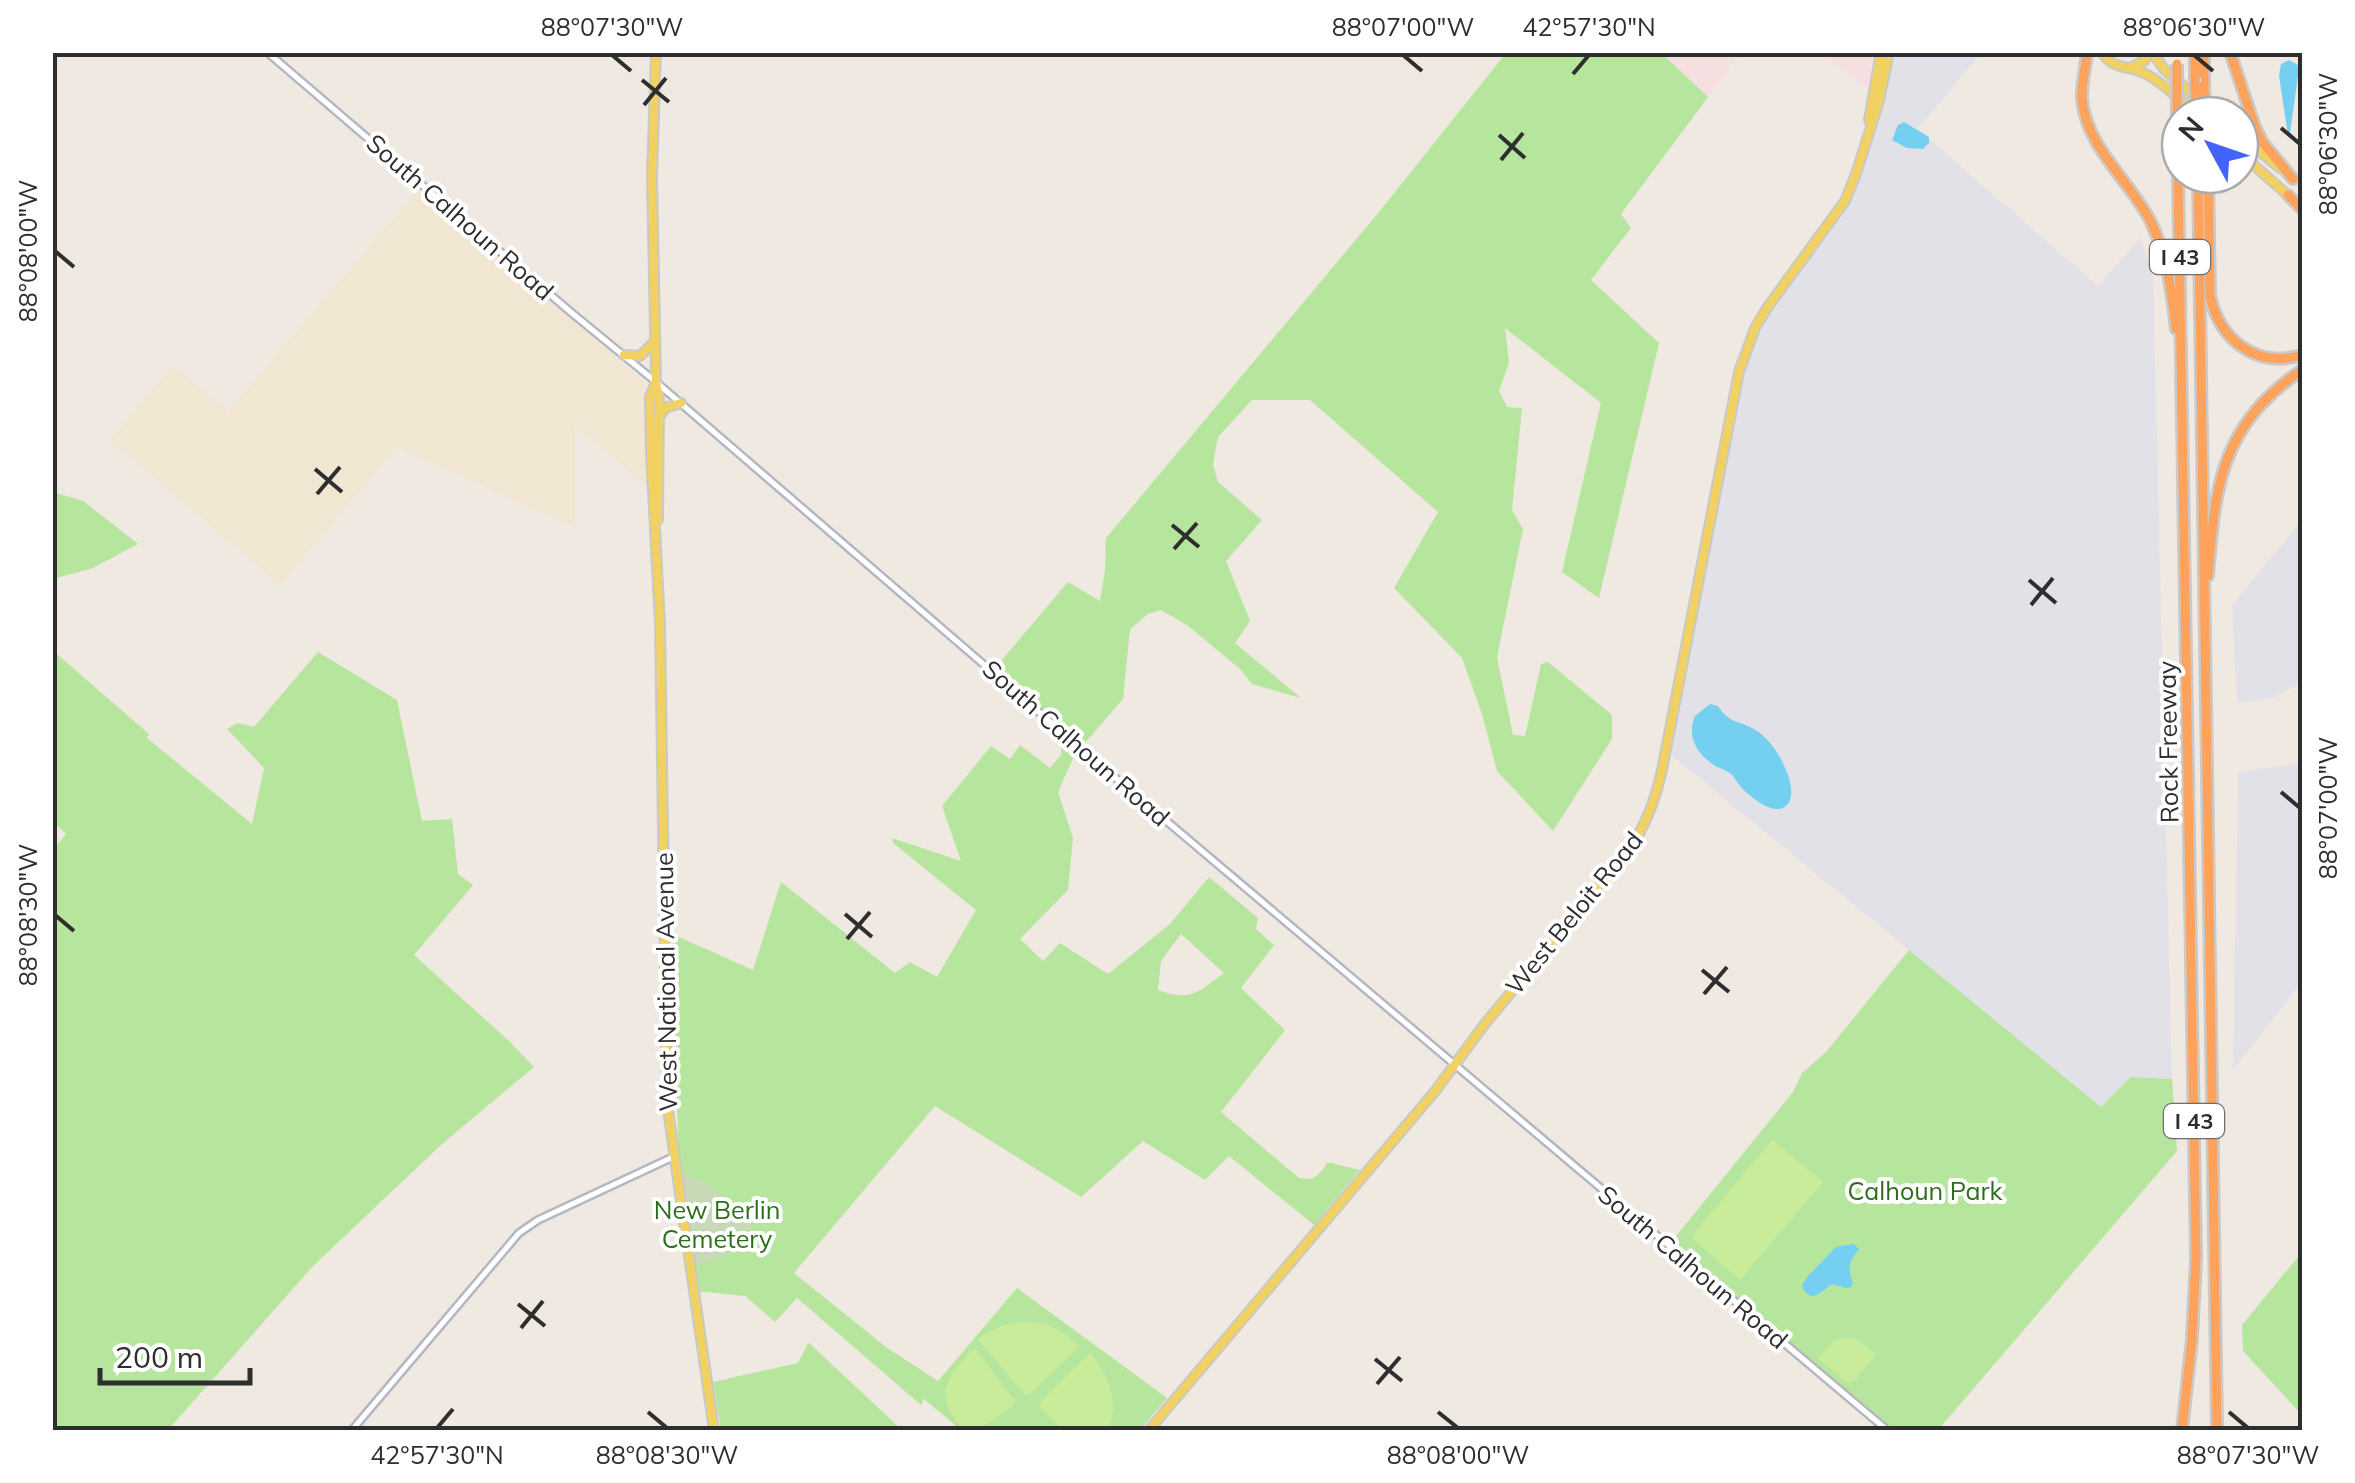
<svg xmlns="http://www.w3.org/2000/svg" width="2355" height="1483" font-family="Mulish,sans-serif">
<rect width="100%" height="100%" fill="#efe9e1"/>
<path fill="#e3e1e8" d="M1885,53H1981L1918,129L2098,286L2140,238L2153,271L2172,1079L2131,1077L2101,1107L1666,751L1746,349L1758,339L1755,328L1832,220L1856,174Z
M2302,520V682L2273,698L2237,703L2232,605Z
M2302,763V982L2233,1070L2238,772Z"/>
<path fill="#f0e6d1" d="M419,189L647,384L651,490L575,425V528L397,447L280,585L110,440L173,365L228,411Z"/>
<path fill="#f5dfe0" d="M1661,53H1740L1708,97Z
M1819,53H1877L1868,88Z"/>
<path fill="#b6e59e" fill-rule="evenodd" d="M1506,53H1661L1708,97L1621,214L1631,228L1591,280L1659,343L1599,598L1562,572L1601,403L1505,328L1509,363L1499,391L1507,407L1522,408L1512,510L1523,529L1497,657L1513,735L1525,736L1541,664L1548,662L1612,715V739L1553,831L1497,771L1482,714L1462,658L1394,588L1438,512L1310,400H1252L1218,437L1213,464L1218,482L1262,520L1226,561L1250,621L1235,643L1301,698L1252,684L1240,669L1187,625L1161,610L1148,614L1130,629L1123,699L1084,744L995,668L1068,582L1100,601L1105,570L1106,538L1379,212Z
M53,492L83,501L138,544L93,568L53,579Z
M52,650L149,734L147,738L252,824L264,768L227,729L238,723L254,727L318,652L397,700L422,821L452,819L458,874L473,885L414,955L509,1041L534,1067L442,1144L312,1267L168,1430H53L52,851L66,834L53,822Z
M1061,741L1075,754L1058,792L1073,838L1068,890L1020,939L1043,961L1060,943L1108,974L1170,924L1209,877L1258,918L1256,929L1274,945L1241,988L1285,1030L1221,1112L1299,1178C1313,1182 1320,1175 1327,1163H1331L1360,1170L1314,1225L1229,1156L1205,1180L1143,1141L1081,1197L935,1106L794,1273L886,1347L938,1381L1017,1288L1167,1398L1140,1430H961L924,1399L921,1405L797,1298L775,1322L745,1296L696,1291L693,1266L703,1182L681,1173L678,1134L672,934L753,970L781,882L895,973L910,962L937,977L976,910L893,843L892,838L961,861L942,806L991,746L1010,759L1020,745L1050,768L1061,755ZM1181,934L1224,973C1198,992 1191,1002 1158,990L1161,961Z
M1909,950L2101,1107L2131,1077L2172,1079L2177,1151L1938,1430H1887L1668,1246L1793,1092L1802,1073L1827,1051Z
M2302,1252V1415L2243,1351L2242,1325Z
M808,1343H809L902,1430H721L713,1382L798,1363Z"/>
<path fill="#c8d9b8" d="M681,1173L703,1181L756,1220L724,1256L693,1266Z"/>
<path fill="#c9ec9a" d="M1772,1140L1823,1182L1740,1280L1691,1237Z
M1017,1322C1045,1321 1059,1327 1080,1346L1029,1395H1025L978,1339L1001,1326Z
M1856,1338L1876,1355L1853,1382L1848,1383L1818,1358L1835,1339Z
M975,1348L1015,1401L1014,1405C1000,1416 981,1431 963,1430C932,1394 946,1377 975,1348Z
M1090,1353C1109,1375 1120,1402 1108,1430H1063L1040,1407V1402Z"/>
<path fill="#75cff0" d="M2289,60L2298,65L2299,69L2290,133L2288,135L2279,76L2281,64Z
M1904,122L1929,137V143L1923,149L1907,148L1892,140L1898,125Z
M1710,704L1718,706C1729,722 1734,720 1750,727C1769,736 1781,756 1788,775C1791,784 1794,797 1787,805C1776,818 1750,797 1741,787C1737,783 1735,778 1732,775C1726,769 1717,768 1711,763C1695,751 1687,735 1695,716Z
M1853,1244L1859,1249C1849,1261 1847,1268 1853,1283L1851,1287L1846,1288L1832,1284L1817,1295L1811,1296L1804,1291L1802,1285L1808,1276L1836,1247Z"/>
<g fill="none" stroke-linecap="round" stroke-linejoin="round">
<g stroke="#b4b7c1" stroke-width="10">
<path id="minor" d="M267,52L573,314L656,382L1105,769L1887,1430
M352,1430L519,1233L538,1220L673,1157"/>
</g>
<g stroke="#c9c9c9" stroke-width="12">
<path id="major" d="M656,52L652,176L656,382L659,400L658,520
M2102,52C2113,70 2127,65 2144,73C2164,83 2181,101 2197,115
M2152,52L2164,69L2216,115
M2130,68L2144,61L2149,52
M1869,120L1881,52
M2240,135L2280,168
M2240,153L2289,196
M624,355L640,356L653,343
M656,382L650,397L651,454L660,623L667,1103L714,1430
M660,416L665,408L681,403
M1149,1430L1436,1090L1484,1025L1629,849C1648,823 1657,795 1663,765L1739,372L1755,328L1767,308L1845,201L1856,174L1879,101L1889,52"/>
</g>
<g stroke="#c9c9c9" stroke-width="14">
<path id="highway" d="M2087,52C2086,68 2081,84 2082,99C2086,147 2130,181 2151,222C2167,256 2172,292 2176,329
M2204,52V85
M2230,52L2255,127L2263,143L2293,179
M2195,78V52
M2177,119L2196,1258L2192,1339L2182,1430
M2198,175L2217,1430
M2208,175L2210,296C2220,340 2256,369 2302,355
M2288,195L2302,209
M2208,576C2215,485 2221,425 2302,370"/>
</g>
<use href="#minor" stroke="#fff" stroke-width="5"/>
<use href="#major" stroke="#f2d163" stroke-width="8"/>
<use href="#highway" stroke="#ffa35c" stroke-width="9"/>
<g stroke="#c9c9c9" stroke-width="14" stroke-linecap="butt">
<path id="highway-bridge" d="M2177,64V119
M2195,78L2196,115
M2204,85L2205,115"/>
</g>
<use href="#highway-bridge" stroke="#ffa35c" stroke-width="9"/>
</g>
<path fill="none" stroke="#2e2e2e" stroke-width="4" d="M612,55L631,71M1403,55L1422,71M2194,55L2213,71M1573,74L1589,55M642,80L669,102M644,105L666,78M2281,128L2300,144M1499,135L1525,158M1501,160L1523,133M55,251L74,267M315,469L342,492M317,494L340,467M1172,525L1199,547M1174,549L1197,523M2029,580L2056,603M2031,605L2053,578M2281,792L2300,808M845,914L872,937M55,915L74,931M847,939L870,912M1702,970L1729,992M1704,994L1727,967M518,1304L545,1326M521,1328L543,1301M1375,1359L1402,1381M1377,1384L1400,1357M648,1412L667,1428M1438,1412L1458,1428M2229,1412L2248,1428M437,1428L453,1409"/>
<g text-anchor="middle" stroke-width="8" stroke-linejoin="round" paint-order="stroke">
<g fill="#fff" stroke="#6d6d6d" stroke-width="2.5">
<rect x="2150" y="240" width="60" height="34" rx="8"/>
<rect x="2164" y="1104" width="60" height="34" rx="8"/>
</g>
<g font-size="22" font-weight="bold" fill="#2e2e2e">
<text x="2180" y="265">I 43</text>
<text x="2194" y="1129">I 43</text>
</g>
<g font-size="25" fill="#2e2e2e" stroke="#fff">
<text transform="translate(460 217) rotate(41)" y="9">South Calhoun Road</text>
<text transform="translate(2168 742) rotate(-91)" y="9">Rock Freeway</text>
<text transform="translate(1076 743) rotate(41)" y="9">South Calhoun Road</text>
<text transform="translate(1574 913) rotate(-51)" y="9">West Beloit Road</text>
<text transform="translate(666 982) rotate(-91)" y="9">West National Avenue</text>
<text transform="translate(1693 1267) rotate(40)" y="9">South Calhoun Road</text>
</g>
<g font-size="25" fill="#2c6e1b" stroke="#fff">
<text x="1925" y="1200">Calhoun Park</text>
<text x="717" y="1219">New Berlin<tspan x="717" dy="29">Cemetery</tspan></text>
</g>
</g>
<rect width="2355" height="1483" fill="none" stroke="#ffffff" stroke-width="110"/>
<g transform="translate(2210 145) rotate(310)"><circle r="48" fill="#ffffff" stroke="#ababab" stroke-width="2.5"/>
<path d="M0-8L18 38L0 25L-18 38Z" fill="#4264fb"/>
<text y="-15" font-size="28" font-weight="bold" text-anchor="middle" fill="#2e2e2e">N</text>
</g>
<path d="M100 1368v15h150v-15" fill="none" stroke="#2e2e2e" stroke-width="5"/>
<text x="115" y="1368" font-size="30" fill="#2e2e2e" stroke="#ffffff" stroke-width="8" paint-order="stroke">200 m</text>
<rect x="55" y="55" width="2245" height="1373" fill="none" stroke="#2e2e2e" stroke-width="4"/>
<g font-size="25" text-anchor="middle" fill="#2e2e2e">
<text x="612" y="36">88°07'30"W</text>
<text x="1403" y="36">88°07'00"W</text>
<text x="1589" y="36">42°57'30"N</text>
<text x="2194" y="36">88°06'30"W</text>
<text transform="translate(2328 144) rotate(-90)" y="9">88°06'30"W</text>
<text transform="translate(28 251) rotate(-90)" y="9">88°08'00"W</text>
<text transform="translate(2328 808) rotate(-90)" y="9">88°07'00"W</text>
<text transform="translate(28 915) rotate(-90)" y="9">88°08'30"W</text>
<text x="437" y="1464">42°57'30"N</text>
<text x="667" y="1464">88°08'30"W</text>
<text x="1458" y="1464">88°08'00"W</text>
<text x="2248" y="1464">88°07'30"W</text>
</g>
</svg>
